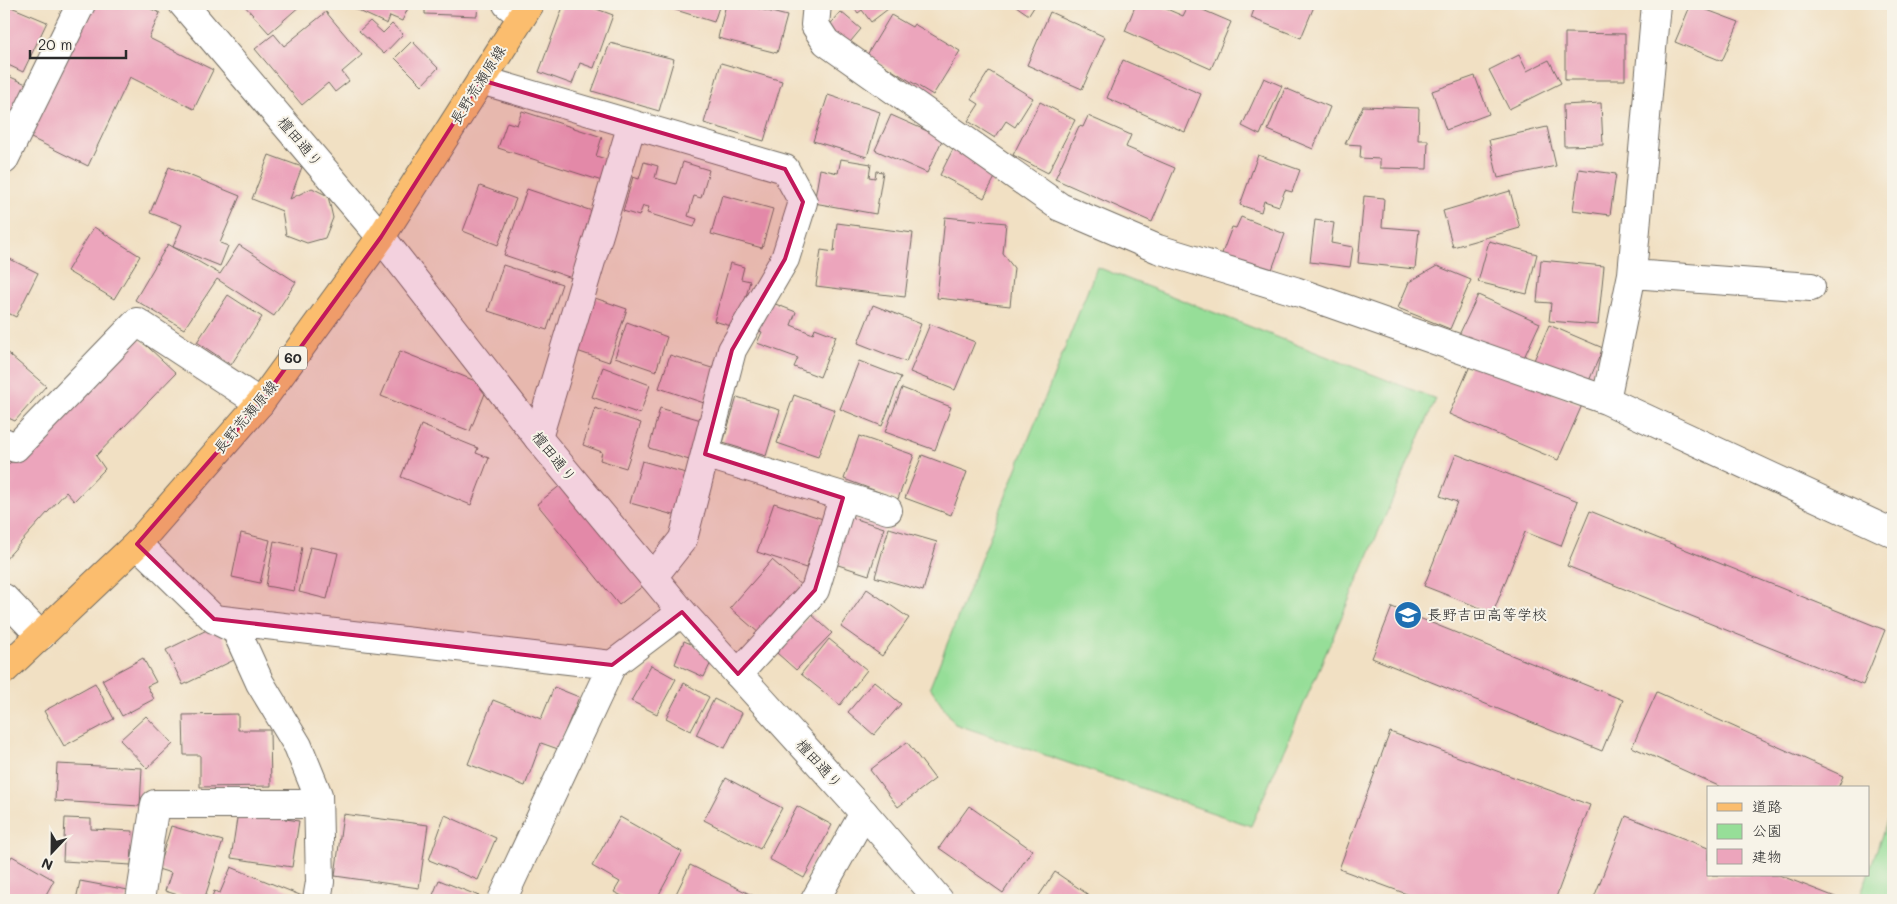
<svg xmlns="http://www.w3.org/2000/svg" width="1897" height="904" font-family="Mali,'Klee One',sans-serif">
<rect width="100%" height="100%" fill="#f7f3e8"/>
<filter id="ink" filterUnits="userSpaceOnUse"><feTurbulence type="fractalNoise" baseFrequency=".02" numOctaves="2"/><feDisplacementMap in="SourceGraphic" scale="10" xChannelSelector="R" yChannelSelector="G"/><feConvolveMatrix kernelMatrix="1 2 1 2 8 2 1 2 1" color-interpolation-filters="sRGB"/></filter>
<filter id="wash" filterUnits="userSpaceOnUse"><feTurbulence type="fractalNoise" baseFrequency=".0096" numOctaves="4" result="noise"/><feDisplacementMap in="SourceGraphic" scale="20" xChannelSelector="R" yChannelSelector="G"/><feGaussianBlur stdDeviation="1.12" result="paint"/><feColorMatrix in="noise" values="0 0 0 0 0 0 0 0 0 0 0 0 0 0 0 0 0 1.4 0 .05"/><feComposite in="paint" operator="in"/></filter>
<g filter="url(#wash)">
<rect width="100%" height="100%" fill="#f1e0c3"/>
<path fill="#96de98" stroke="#608462" d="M1097,267L1436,399L1251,826L955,724L930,687Z
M1889,815L1893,817V900H1859Z"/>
<g id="blocks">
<path fill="#eca5bc" d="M4,4L47,22L23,72L4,63Z
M93,4H140L160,13L149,38L213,70L194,109L130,77L88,166L25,135Z
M243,4H299L301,5L269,33Z
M344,4H410L402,21L390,16L387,24Z
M425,4H478L477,16L425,14Z
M564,4H583L613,15L594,68L580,63L572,84L539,72Z
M657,4H720L714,22Z
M726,4H740L787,16L777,53L718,38Z
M851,4H884L888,9L871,22L862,10L858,13Z
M1013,4H1036L1029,15Z
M1136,4H1155L1183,16L1189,4L1231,22L1211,69L1125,31Z
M1256,4H1315L1301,38L1251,18Z
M1691,4L1739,22L1722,61L1675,42Z
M326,12L362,55L342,72L349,81L335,92L328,83L302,105L255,49L274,34L284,46Z
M841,12L861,29L846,47L826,29Z
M1050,12L1105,37L1082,89L1027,65Z
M891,15L912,27L914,24L960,51L933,95L867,55Z
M370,21L383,33L392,24L403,34L384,54L359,31Z
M1565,33L1625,34V80H1565Z
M412,41L438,68L422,85L395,58Z
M610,43L674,59L659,111L592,91Z
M1519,55L1527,71L1549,60L1561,83L1509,109L1489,70Z
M1123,60L1201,94L1185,132L1107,98Z
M721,63L782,81L764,141L704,123Z
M989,71L1033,98L1015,127L1006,121L995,138L968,121L979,104L971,99Z
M4,74L26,84L4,130Z
M1475,76L1489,114L1446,130L1432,91Z
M1264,78L1282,86L1260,135L1242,126Z
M1285,88L1330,107L1313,149L1268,130Z
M828,95L880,112L867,157L813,141Z
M1040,102L1075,120L1048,173L1013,155Z
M1601,103L1603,145L1564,146L1563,105Z
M1363,106L1419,108L1418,140H1428L1427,169L1380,168V159L1360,158L1361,145L1345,144Z
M522,111L602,137L596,156L609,160L602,181L498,148L507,122L517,125Z
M891,115L943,138L927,173L875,150Z
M1088,116L1131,135L1126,147L1175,168L1152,222L1055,179L1079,126L1083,127Z
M1547,127L1556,166L1498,178L1489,140Z
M954,147L999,170L984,198L940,175Z
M269,155L302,167L290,199L312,188L328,196L333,218L325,238L307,243L286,235L282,211L252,199Z
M1258,155L1300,170L1292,192L1285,190L1279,206L1264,201L1261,212L1240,205Z
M841,159L871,164L869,177L875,178L876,171L883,172L876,214L814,203L820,169L838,173Z
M644,162L658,166L655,178L676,184L683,162L709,170L701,198L694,196L688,216L697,219L694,227L647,213L649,207L643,206L639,216L623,211L633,177L639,179Z
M169,167L240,196L220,243L228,246L220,266L173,247L220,274L239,245L296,282L274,316L217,279L184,329L135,300L168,244L173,247L182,225L150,213Z
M1579,169L1616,174L1610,215L1573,210Z
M480,186L516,199L498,245L463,231Z
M527,189L595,212L572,278L504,255Z
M1510,191L1520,228L1453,247L1443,211Z
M722,195L773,209L762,248L711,234Z
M1364,196L1384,198L1382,227L1419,230L1415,269L1358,263Z
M945,217L1006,223L1003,254L1014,268L1010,306L937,298Z
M1241,217L1285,234L1270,275L1221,256L1232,227L1236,228Z
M1315,220L1334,223L1331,243L1353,247L1350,267L1310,262Z
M837,223L913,233L905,297L816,286L821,250L834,252Z
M94,227L140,256L114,299L67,271Z
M1489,241L1537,254L1527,294L1478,282Z
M4,256L38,273L16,317L4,311Z
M1541,260L1604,266L1598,325L1549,321L1551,303L1537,302Z
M730,263L744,267L741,279L750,281L738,328L714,321Z
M503,265L562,284L547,330L488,311Z
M1437,266L1471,280L1450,329L1398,308L1409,282Z
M228,295L262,317L231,365L197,342Z
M1478,295L1540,323L1521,364L1459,335Z
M592,297L627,309L609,362L574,350Z
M765,300L796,312L791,325L813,334L815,328L836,336L820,377L794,367L798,358L757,343L762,332L753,329Z
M873,305L921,324L906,362L858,343Z
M627,322L667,337L656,371L615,357Z
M930,324L975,342L955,390L910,372Z
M1549,325L1603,348L1586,388L1532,365Z
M135,335L176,373L96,456L105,469L74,501L66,492L4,561V469Z
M4,350L46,386L15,421L4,416Z
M400,351L488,386L470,431L381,396Z
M670,355L715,369L704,403L659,388Z
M1473,359L1582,405L1558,460L1449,414Z
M859,361L901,377L882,426L840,409Z
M603,367L650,385L640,414L592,397Z
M902,388L951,407L935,450L885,432Z
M794,395L835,410L818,457L777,443Z
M737,397L780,410L766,456L723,443Z
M595,408L641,423L626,468L600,460L602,452L583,445Z
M660,408L708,422L696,462L649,448Z
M421,425L478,448L476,453L489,458L471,505L401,477Z
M859,436L914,455L898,499L844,479Z
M1456,454L1578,501L1561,546L1525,532L1493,613L1424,586L1457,502L1440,496Z
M922,455L967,472L951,515L905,498Z
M642,461L693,475L681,517L630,503Z
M567,480L649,581L619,605L537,504Z
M774,503L823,519L806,568L757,552Z
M1590,511L1885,630L1863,685L1567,566Z
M847,516L884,528L869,575L832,563Z
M889,528L937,542L923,591L875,577Z
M241,533L270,540L260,583L232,577Z
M274,541L302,547L294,591L266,586Z
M310,547L338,553L327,599L299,592Z
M772,560L802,586L760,634L730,608Z
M867,589L909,618L882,656L841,627Z
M1392,607L1623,700L1602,751L1372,658Z
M811,614L832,633L796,670L777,653Z
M217,625L234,660L183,685L166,650Z
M829,639L867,670L840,705L801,674Z
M684,641L715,654L704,677L675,664Z
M143,658L156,682L147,686L154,699L122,716L102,680Z
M651,665L676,679L657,714L631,701Z
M874,681L901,704L874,735L848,712Z
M95,683L114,719L64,746L44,711Z
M684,683L709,697L691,731L666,718Z
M554,687L579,697L558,749L541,743L525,786L468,764L493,700L541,719Z
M1657,692L1843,776L1838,788H1723L1632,747Z
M714,699L742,713L725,748L696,735Z
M238,714V730H270L271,786L200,787V755H184L183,715Z
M146,716L173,744L147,768L120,740Z
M1390,732L1590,805L1555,900H1423L1339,869Z
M907,742L935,779L898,807L870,770Z
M57,764L142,768L140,806L55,801Z
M726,778L782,808L760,849L704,820Z
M797,806L832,825L804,878L769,859Z
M969,806L1032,850L1003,893L939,848Z
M238,812L299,821L292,867L231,858Z
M343,814L428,825L419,888L335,876Z
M445,815L496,838L478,880L429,860Z
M1626,816L1708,848V875H1779L1843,900H1593Z
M620,817L682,852L656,900H630L614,892L620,882L592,866Z
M65,818L91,819V829L133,831L131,865L63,861Z
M171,826L223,841L204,900H194L165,891L171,873L158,869Z
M12,856L54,880L43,900H16L11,897L9,900H4V869Z
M690,865L760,899L759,900H673Z
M231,867L312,900H211L214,891L220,893Z
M1055,872L1096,900H1036Z
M439,880L489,900H431Z
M80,881L128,890L126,900H76Z
M513,896L541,899V900H512Z"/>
</g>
</g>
<g filter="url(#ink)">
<use href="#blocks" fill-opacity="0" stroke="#706a60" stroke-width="1"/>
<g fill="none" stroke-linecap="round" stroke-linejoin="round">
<g stroke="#706a60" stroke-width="30">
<path id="minor" d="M507,4L522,16
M817,4L815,25L826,42L1060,207L1158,249L1295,291L1606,400L1893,533
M481,80L785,169L803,202L785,259L732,350L683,539L653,577
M4,160L81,4
M1632,274L1811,287
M1606,400L1632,274L1656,4
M538,438L632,124
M4,442L15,448L137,322L260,403
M705,454L888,510
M137,544L214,619L612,665L682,612
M4,598L41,636
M214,619L236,630L260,683L298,746L318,795L320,882L317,900
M738,674L815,590L843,498
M140,900L155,804H318
M502,900L612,665
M815,900L864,813"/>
</g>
<g stroke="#706a60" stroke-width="30">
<path id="tertiary" d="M183,4L381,237L538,438L682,612L864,813L939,900"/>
</g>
<g stroke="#706a60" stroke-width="30">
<path id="primary" d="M4,670L137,544L260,403L381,237L530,4"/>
</g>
<use href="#minor" stroke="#fff" stroke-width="28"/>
<use href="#tertiary" stroke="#fff" stroke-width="28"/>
<use href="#primary" stroke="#fbbd6e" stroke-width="28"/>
</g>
</g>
<path fill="#c2185b" fill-opacity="0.2" stroke="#c2185b" stroke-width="4" stroke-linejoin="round" d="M481,80L785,169L803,202L785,259L732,350L705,454L843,498L815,590L738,674L682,612L612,665L214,619L137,544L260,403L381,237Z"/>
<defs>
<g id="school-disc" transform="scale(1.4375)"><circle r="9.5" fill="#1f6fb2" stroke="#f7f3e8"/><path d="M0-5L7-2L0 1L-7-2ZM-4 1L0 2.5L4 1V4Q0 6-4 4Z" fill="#fff"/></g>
</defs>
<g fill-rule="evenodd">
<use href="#school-disc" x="1408" y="615"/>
</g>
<g text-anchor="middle" stroke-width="4" stroke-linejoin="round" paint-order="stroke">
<rect fill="#f7f3e8" stroke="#686764" stroke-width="1" x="279" y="346.5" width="28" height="23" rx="4"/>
<g font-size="14" font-weight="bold" fill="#2b2b2b">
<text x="293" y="363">60</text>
</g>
<g font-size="15" fill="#2b2b2b" stroke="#f7f3e8">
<text transform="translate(478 85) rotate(-58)" y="5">長野荒瀬原線</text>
<text transform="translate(300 142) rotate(50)" y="5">檀田通り</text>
<text transform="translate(246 417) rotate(-50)" y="5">長野荒瀬原線</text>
<text transform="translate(554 457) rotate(51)" y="5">檀田通り</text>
<text transform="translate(819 764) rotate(48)" y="5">檀田通り</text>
</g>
<g font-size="15" fill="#2b2b2b" stroke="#f7f3e8" text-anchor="start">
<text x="1427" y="620">長野吉田高等学校</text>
</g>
</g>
<rect width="1897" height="904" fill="none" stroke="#f7f3e8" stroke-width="20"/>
<rect x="1707" y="786" width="162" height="90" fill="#f7f3e8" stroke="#a5a39c"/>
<rect x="1717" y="803" width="25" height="8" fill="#fbbd6e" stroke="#a5a39c"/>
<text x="1752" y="812" font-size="15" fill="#2b2b2b">道路</text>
<rect x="1717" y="824" width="25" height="15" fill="#96de98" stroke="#a5a39c"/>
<text x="1752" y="836" font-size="15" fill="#2b2b2b">公園</text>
<rect x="1717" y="849" width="25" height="15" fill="#eca5bc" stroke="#a5a39c"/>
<text x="1752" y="862" font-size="15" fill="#2b2b2b">建物</text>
<g transform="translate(52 852) rotate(202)" stroke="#f7f3e8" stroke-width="4" paint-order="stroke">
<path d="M0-4L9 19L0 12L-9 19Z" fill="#2b2b2b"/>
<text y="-8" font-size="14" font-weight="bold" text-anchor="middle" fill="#2b2b2b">N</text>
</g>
<path d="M30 50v8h96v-8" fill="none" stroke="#2b2b2b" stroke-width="2.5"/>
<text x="38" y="50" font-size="15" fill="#2b2b2b" stroke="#f7f3e8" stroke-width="4" paint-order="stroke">20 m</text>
</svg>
